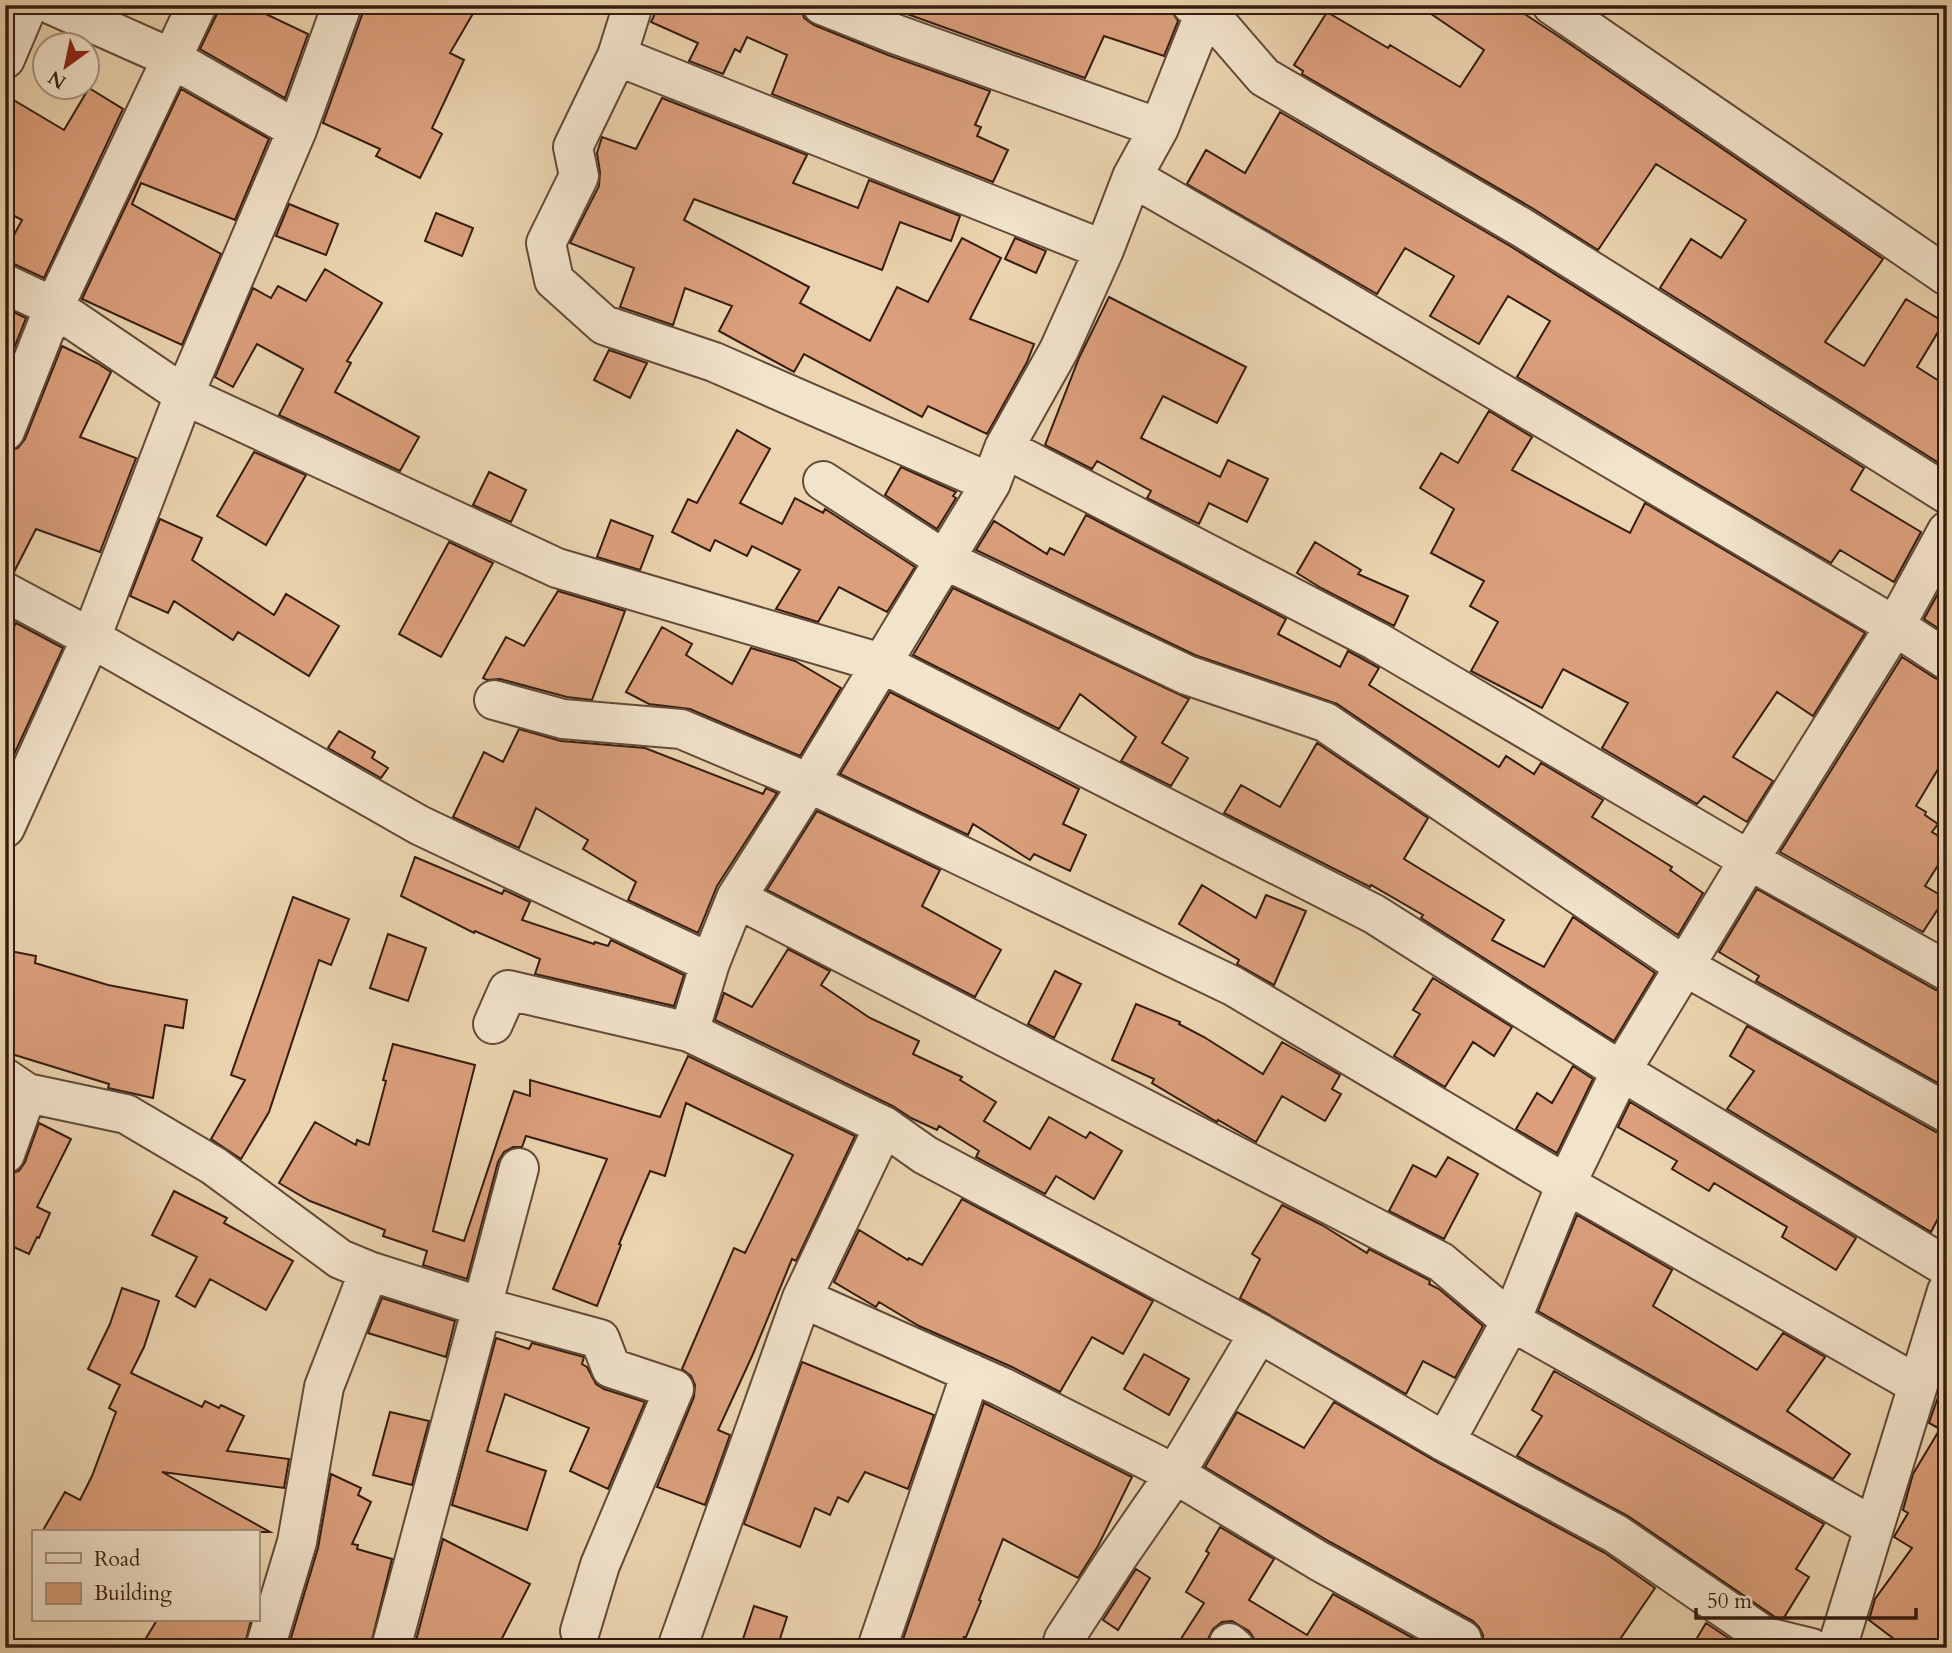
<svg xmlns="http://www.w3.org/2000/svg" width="1952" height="1653" font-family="Cardo,serif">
<rect width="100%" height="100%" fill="#ebd4af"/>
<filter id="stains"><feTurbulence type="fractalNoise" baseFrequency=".00286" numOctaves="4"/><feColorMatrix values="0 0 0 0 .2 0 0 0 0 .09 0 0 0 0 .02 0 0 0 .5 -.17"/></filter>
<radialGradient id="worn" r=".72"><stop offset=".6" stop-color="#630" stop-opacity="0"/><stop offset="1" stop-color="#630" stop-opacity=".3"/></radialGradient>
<path fill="#db9f7c" stroke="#351c11" stroke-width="2" d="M219,5H247L308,34L285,98L200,49L217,14Z
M363,5H478L450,53L464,60L432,128L442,134L420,178L376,156L380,149L323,123L363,12Z
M659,5H801L804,18L814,25L888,55L990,91L975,125L981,127L977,136L1008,150L993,182L772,94L787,55L747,37L740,52L735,49L723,74L689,61L698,43L651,22Z
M882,5H1171V10L1178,21L1164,56L1104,36L1085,78Z
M1418,5H1511L1558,36L1883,259L1825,342L1864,366L1906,299L1944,322L1917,367L1947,386V468L1660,288L1691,239L1721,258L1746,220L1656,164L1598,250L1532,208L1302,74L1303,71L1294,65L1327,12L1388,48L1390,45L1460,87L1484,50Z
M89,88L123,109L44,278L14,264L5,262V252L22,220L5,211V95L64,130Z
M181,89L269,139L235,220L141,183L132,204L221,254L182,345L82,299Z
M662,98L807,155L793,183L858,208L869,180L960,216L951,241L900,222L882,270L694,199L684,220L809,287L800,303L870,341L897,287L928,302L962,238L1001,258L970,319L1034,344L1027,362L987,434L928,406L922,417L804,354L794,372L719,331L732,306L685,288L673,325L620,307L634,268L570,243L599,186L600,172L597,153L602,137L636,149Z
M1280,112L1510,246L1864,468L1851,490L1921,532L1894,582L1840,550L1831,563L1517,377L1550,321L1508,296L1479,344L1430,316L1454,276L1405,248L1377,294L1187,184L1206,150L1245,173Z
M289,204L338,224L326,255L276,236Z
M436,213L473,228L462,256L425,241Z
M1015,238L1046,251L1036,273L1005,259Z
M325,269L382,303L347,361L351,363L335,392L419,437L400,471L279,415L303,369L257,344L233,387L215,377L253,288L271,298L278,286L306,301Z
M1109,297L1246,367L1217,423L1163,396L1141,438L1220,477L1228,460L1268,479L1247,522L1209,503L1199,524L1147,498L1151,491L1097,461L1092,469L1045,445L1079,358Z
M5,308L26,318L5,371Z
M62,346L97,363L111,372L80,437L136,458L100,552L36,529L14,572L5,570V452L18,448L25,439Z
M609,350L647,363L630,398L594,380Z
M1489,411L1532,437L1512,470L1630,533L1645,503L1865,633L1813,716L1777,692L1733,757L1773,781L1747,822L1704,796L1697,804L1602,748L1628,703L1563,669L1542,708L1471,671L1498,622L1470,606L1484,581L1431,553L1454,509L1420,488L1441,453L1458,463Z
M737,430L770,449L740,503L782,524L795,498L823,513L825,509L915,567L887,612L839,587L818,622L776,609L800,570L752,546L747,556L715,540L710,551L672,532L688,499L697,503Z
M254,452L306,475L266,545L217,516Z
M901,467L956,492L953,496L956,498L937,529L885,495Z
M489,472L526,490L511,522L473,505Z
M1086,515L1286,619L1278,634L1340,667L1348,651L1379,668L1369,685L1499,767L1506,756L1534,774L1541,763L1603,800L1592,817L1672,867L1670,870L1703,893L1678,935L1337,704L1195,655L976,550L994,521L1047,554L1050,548L1064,555Z
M160,519L202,538L192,560L274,615L286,594L339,626L309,676L238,632L233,640L174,601L168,613L130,596Z
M611,520L653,536L640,570L597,557Z
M449,542L493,563L441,657L399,634Z
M1315,542L1361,570L1358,574L1408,596L1394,626L1321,588L1297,573Z
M1947,577V634L1924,619Z
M953,588L1189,699L1162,743L1188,758L1171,786L1121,761L1136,737L1080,694L1059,729L913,655Z
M558,591L625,611L592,700L567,697L500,679L487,680L483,678L506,637L524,646Z
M16,623L63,648L5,774V642Z
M662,627L692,644L686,655L732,684L751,648L795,661L841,688L800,756L690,709L649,704L626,692Z
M1902,657L1935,678L1947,682V754L1916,806L1926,812L1925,815L1938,824L1932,832L1947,841V851L1925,886L1945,898L1923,932L1780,852Z
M890,692L1079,789L1063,824L1086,835L1070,871L1034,854L1030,860L973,824L968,835L840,774Z
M519,729L561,741L645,748L763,794L766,788L777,793L717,886L698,933L628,900L636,882L583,849L588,840L536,808L519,848L453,817L484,752L503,762Z
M339,731L375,752L372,758L388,768L381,778L328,748Z
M1317,743L1428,818L1404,859L1504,920L1492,940L1544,967L1573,917L1655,973L1614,1041L1421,918L1423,915L1371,885L1370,887L1224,813L1241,785L1280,807Z
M817,811L940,870L922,906L1001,950L975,997L767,890Z
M415,857L502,894L504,890L530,902L522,920L594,944L595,942L608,946L611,940L684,975L674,1006L535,974L540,959L475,931L474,933L401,896Z
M1202,885L1256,918L1266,895L1306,911L1274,985L1237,964L1239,960L1179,924Z
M1757,889L1936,990L1947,993V1088L1756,981L1759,976L1719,952Z
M293,897L349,919L331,965L319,960L269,1112L241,1159L211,1139L245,1080L231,1075Z
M388,934L426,948L408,1001L370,988Z
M788,949L830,971L821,985L870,1018L919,1041L913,1054L962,1077L960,1080L996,1102L984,1121L1030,1149L1049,1117L1086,1138L1090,1132L1122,1151L1094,1199L1056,1176L1045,1194L976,1157L979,1151L939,1126L937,1130L911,1118L893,1106L715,1020L724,993L752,1007Z
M5,950L36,956L35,963L108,985L187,1000L183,1028L165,1025L153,1098L108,1088L109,1084L5,1052Z
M1055,971L1081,984L1054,1038L1028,1024Z
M1433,978L1512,1027L1494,1056L1473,1042L1445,1087L1394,1056L1420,1014L1413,1010Z
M1136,1004L1180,1022L1179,1024L1204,1037L1263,1074L1282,1042L1340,1075L1332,1089L1341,1094L1325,1121L1282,1096L1256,1142L1218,1120L1217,1122L1152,1083L1154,1079L1112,1060Z
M1747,1026L1936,1132L1947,1135V1201L1931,1232L1727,1109L1754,1071L1730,1056Z
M393,1044L475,1065L433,1231L464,1241L514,1091L530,1096V1080L660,1117L688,1056L855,1136L796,1261L792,1259L753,1354L718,1430L730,1435L705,1505L657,1487L694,1397L695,1385L691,1376L682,1369L734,1248L745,1253L793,1155L686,1103L665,1176L650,1171L619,1244L621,1245L597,1306L553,1289L607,1159L526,1136L522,1147H513L504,1152L498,1162L467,1279L423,1265L427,1251L383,1236L385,1230L310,1201L279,1183L315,1122L356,1145L357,1140L369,1145L386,1081L383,1080Z
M1573,1066L1593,1079L1557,1153L1516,1129L1537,1093L1552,1103Z
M1630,1102L1856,1238L1836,1270L1782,1237L1787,1227L1714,1183L1709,1191L1672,1169L1677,1161L1618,1127Z
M39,1123L71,1139L37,1207L50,1213L39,1238L37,1237L29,1254L5,1243V1175L19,1171L25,1162Z
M1448,1157L1478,1174L1444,1239L1389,1211L1413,1165L1436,1177Z
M174,1191L227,1218L224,1223L293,1261L266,1310L210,1279L195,1307L176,1296L197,1257L152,1235Z
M962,1199L1153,1301L1123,1354L1092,1337L1060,1392L1012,1367L919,1326L879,1302L876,1307L834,1282L859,1230L908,1260L909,1258L922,1265Z
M1282,1205L1322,1225L1367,1253L1369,1249L1429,1280L1430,1282L1429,1284L1439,1289L1483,1326L1455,1378L1423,1361L1406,1394L1240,1298L1260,1259L1252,1254Z
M1577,1215L1672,1270L1653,1306L1757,1370L1783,1333L1825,1357L1787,1411L1850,1454L1833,1479L1538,1311Z
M122,1288L159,1301L144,1347L131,1373L202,1407L205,1401L219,1408L221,1405L244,1416L227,1451L289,1459L284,1488L162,1472L270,1532H42L65,1492L80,1500L92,1476L116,1412L109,1408L120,1385L88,1369L110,1324Z
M382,1298L455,1321L446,1357L368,1333Z
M496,1338L529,1349L532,1343L584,1357L582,1364L587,1367L596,1384L604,1389L645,1402L608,1489L570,1471L589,1428L505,1394L487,1451L546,1471L527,1530L452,1505Z
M1144,1354L1189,1379L1169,1415L1124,1389Z
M802,1362L934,1415L908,1489L865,1472L848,1502L838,1497L830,1515L815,1508L800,1547L744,1524Z
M1554,1371L1824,1524L1796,1569L1809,1577L1783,1619L1775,1617L1628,1516L1517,1456L1542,1416L1532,1410Z
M1947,1371V1648H1906L1869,1620L1875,1599L1912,1548L1894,1537L1908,1513L1903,1510L1913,1474L1940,1429L1929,1423Z
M1334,1402L1435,1461L1605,1553L1655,1588L1614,1648H1483V1635L1479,1627L1473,1621L1330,1542L1205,1467L1237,1412L1304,1448Z
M984,1403L1132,1477L1098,1546L1078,1578L1003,1539L979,1600L981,1601L966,1637H964L959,1648H900Z
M390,1412L429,1421L412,1485L373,1475Z
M331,1474L361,1488L358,1495L371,1502L352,1544L358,1545L357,1549L392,1559L370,1648H288L318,1548Z
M1220,1527L1274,1559L1249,1600L1307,1635L1333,1594L1431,1648H1256L1255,1640L1249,1631L1232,1621L1222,1622L1213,1629L1208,1639V1648H1175L1204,1603L1186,1592L1209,1553L1206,1551Z
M443,1539L530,1584L497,1648H414Z
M1136,1569L1150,1578L1118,1630L1103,1620Z
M754,1606L787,1617L777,1648H740Z
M157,1620H251L244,1648H140Z
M1706,1623L1743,1648H1691Z"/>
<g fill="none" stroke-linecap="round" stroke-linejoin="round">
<g stroke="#624a38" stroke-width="42">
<path id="minor" d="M52,5L171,58L297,130
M633,5L617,56L573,147L579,176L546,243L554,280L604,325L714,362L991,483
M822,5L895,34L1159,128
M1192,5L1206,10L1264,77L1521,227L1947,494
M1208,5L1159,128L1132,177L1104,250L1059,350L1004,448L991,483L809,783L736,898L710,963L689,1032L884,1126L925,1155L1259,1333L1445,1442L1616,1534L1766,1637L1811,1648
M1552,5L1947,276
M617,56L1104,250
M5,59L28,5
M1132,177L1259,250L1895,626L1947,660
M5,284L54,307L184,395L557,568L881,663L1374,914L1621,1071L1947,1267
M5,431L54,307L197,5
M1004,448L1376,641L1749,860L1947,971
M823,481L943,559L1187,675L1325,722L1684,966L1947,1113
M5,592L91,638L419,825L710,963
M494,700L563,719L681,729L809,783L1233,986L1566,1184L1918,1385
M5,828L91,638L184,395L297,130L342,5
M736,898L1441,1262L1511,1321L1874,1527
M493,1024L508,990L689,1032
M5,1078L27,1093L126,1114L214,1166L340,1259L369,1271L482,1307L600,1339L611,1368L674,1389L600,1565L580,1631
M5,1154L27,1093
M802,1298L1002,1387L1175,1474L1319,1561L1462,1640L1460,1648
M1445,1442L1511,1321L1566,1184L1621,1071L1749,860L1895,626L1947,531
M1229,1643L1235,1648
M265,1648L297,1542L324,1387L369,1271
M391,1648L519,1168
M677,1648L802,1298L884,1126
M877,1648L971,1373
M1061,1648L1064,1639L1117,1558L1175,1474L1259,1333
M1837,1648L1947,1291"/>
</g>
<use href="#minor" stroke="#f2e3cb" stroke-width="38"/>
</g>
<rect width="1952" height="1653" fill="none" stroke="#ebd4af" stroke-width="28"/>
<rect x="7" y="7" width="1938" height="1639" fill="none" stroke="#351c11" stroke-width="3.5"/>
<rect x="14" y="14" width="1924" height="1625" fill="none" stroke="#351c11" stroke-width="2"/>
<rect x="32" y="1530" width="228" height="91" fill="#f2e3cb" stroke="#a69381" stroke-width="2"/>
<rect x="46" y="1553" width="35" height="10" fill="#f2e3cb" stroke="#a69381" stroke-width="2"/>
<text x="94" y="1566" font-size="21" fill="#351c11">Road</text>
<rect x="46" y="1583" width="35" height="21" fill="#db9f7c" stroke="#a69381" stroke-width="2"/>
<text x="94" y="1600" font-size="21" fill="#351c11">Building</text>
<g transform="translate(66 66) rotate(213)"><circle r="33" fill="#f2e3cb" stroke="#a69381" stroke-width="2"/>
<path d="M0-5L12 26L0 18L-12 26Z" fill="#8f2418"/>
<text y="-10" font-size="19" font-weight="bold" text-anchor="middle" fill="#351c11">N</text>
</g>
<path d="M1696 1608v10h220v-10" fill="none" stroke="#351c11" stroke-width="3.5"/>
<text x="1707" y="1608" font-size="21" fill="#351c11" stroke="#f2e3cb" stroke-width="5" paint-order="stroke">50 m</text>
<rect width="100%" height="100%" filter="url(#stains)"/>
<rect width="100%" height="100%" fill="url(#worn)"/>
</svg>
